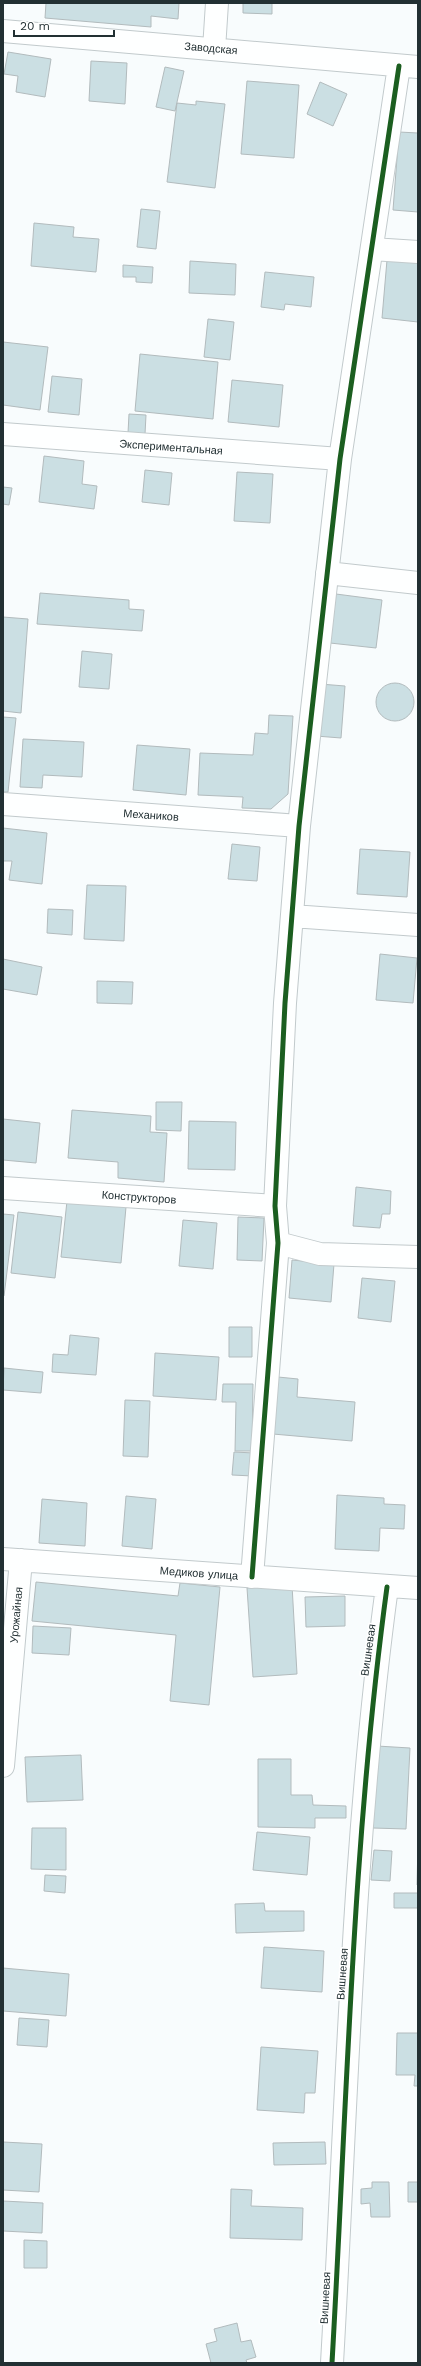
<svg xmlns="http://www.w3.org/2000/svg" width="421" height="2366" font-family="'Work Sans',sans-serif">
<rect width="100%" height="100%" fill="#f8fcfd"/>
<path fill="#cbdfe3" stroke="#b2bbbd" d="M46,3H179L178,19L151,16V27L45,18Z
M243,3H272V14L243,13Z
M8,52L51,59L45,97L16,92L18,76L4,74Z
M91,61L127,63L125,104L89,101Z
M165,67L184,71L175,111L156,107Z
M247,81L299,85L294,158L241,154Z
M320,82L347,94L333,126L307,114Z
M196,101L225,104L215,188L167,182L177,103L196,105Z
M399,132L418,133V212L393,210Z
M141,209L160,211L156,249L137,247Z
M34,223L74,227L73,237L99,239L96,272L31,266Z
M387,260L418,263V322L382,318Z
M190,261L236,264L235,295L189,293Z
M123,265L153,267L152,283L136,282V277H123Z
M265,272L314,277L311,307L285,304L284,310L261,307Z
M208,319L234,322L230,360L204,357Z
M3,342L48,347L40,410L3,405Z
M140,354L218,362L213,419L135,411Z
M52,376L82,379L79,415L48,412Z
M232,380L283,385L279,427L228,422Z
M129,414L146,415L145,434L128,433Z
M44,456L84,461L82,484L97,486L94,509L39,502Z
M145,470L172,473L169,505L142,502Z
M237,472L273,474L270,523L234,521Z
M3,487L12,488L9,505L3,504Z
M40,593L129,600V609L144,610L142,631L37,624Z
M336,594L382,600L376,648L330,643Z
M3,617L28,619L21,713L3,711Z
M82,651L112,654L109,689L79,687Z
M376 702a19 19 0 1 1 38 0a19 19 0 1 1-38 0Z
M320,684L345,686L341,738L316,736Z
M269,715L293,716L288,794L271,809L242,808L243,797L198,795L200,753L253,755L255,733L268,734Z
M3,717L16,718L8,792H3Z
M23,739L84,742L82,777L43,775L42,788L20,787Z
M137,745L190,749L186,795L133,790Z
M3,828L47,833L42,884L9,880L12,861H3Z
M232,844L260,847L257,881L228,879Z
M360,849L410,852L407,897L357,894Z
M87,885L126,886L124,941L84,939Z
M48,909L73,910L72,935L47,933Z
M380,954L417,958L413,1003L376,1000Z
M3,959L42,967L37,995L3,989Z
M97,981L133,982L132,1004L97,1003Z
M156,1102H182L181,1131L156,1130Z
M72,1110L151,1116L150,1132L167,1133L164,1182L118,1178V1162L68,1158Z
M3,1119L40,1123L36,1163L3,1160Z
M189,1121L236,1122L235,1170L188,1169Z
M356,1187L391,1191L390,1214H382L380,1228L353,1226Z
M67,1201L126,1207L121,1263L61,1257Z
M18,1212L62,1217L55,1278L11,1273Z
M3,1214L14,1215L4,1296H3Z
M238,1217L264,1218L262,1261L237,1260Z
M183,1220L217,1223L213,1269L179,1266Z
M292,1260L334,1264L331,1302L289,1298Z
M362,1278L395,1281L391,1322L358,1318Z
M229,1327H252V1357H229Z
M70,1335L99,1338L96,1375L52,1372L53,1354L68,1355Z
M155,1353L219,1357L216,1400L153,1396Z
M4,1368L43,1372L41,1393L3,1390Z
M278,1377L298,1379L297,1397L355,1402L352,1441L273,1434Z
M223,1384H253L252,1451H235L236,1402H222Z
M125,1400L150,1401L148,1457L123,1456Z
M234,1452L254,1453L253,1476L232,1475Z
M337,1495L384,1498V1504L405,1505L404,1529L380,1528L379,1551L335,1549Z
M126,1496L156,1499L152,1549L122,1546Z
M42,1499L87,1503L85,1546L39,1543Z
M36,1582L178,1596L180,1583L220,1587L209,1705L170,1701L176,1635L32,1621Z
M292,1585L297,1674L253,1677L247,1588Z
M345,1596V1626L306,1627L305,1597Z
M33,1626L71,1628L69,1655L32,1653Z
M377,1746L410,1748L406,1829L373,1828Z
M81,1755L83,1800L27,1802L25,1757Z
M258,1759H291V1795H312L313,1805L346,1806V1818H315V1828L258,1827Z
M32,1828H66V1870L31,1869Z
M257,1832L310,1837L307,1875L253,1870Z
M418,1843V1885H417Z
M374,1850L392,1851L390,1881L371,1880Z
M45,1875L66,1876L65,1893L44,1891Z
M394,1893H418V1908H394Z
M264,1903L265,1911H304V1931L236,1933L235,1904Z
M264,1947L324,1951L322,1992L261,1988Z
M3,1968L69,1974L66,2016L3,2011Z
M19,2018L49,2020L47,2047L17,2045Z
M397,2033H418V2086H414L415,2075H396Z
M261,2047L318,2051L315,2093H305L304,2113L257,2110Z
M3,2142L42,2144L39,2192L3,2190Z
M325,2142L326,2164L274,2165L273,2143Z
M372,2182H389L390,2217H371L370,2203L361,2204V2189L372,2188Z
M408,2182H418V2202H408Z
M231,2189L252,2190L251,2206L303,2208L302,2240L230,2238Z
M3,2201L43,2203L42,2233L3,2231Z
M24,2240L47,2241V2268H24Z
M237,2323L241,2342L251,2340L256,2357L246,2360L247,2363H211L206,2344L217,2341L214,2329Z"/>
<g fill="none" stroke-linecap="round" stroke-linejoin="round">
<g stroke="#c2cacc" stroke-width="24">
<path id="street" d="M3,31L418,67
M214,49L217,3
M372,249L418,252
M3,434L340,459
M327,573L418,583
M3,804L299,826
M292,916L418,925
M3,1188L275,1206
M278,1243L320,1254L418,1257
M3,1559L418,1588
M252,1577L278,1243L275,1206L285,1003L299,826L340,459L399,66
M3,1766L21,1560
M332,2363C347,2104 352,1844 387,1587"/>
</g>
<use href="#street" stroke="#feffff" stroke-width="22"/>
<g stroke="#fff" stroke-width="8">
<path id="cycleway" d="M252,1577L278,1243L275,1206L285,1003L299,826L340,459L399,66
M332,2363C347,2104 352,1844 387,1587"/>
</g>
<use href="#cycleway" stroke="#1b5e20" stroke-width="5"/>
</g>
<g text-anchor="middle" stroke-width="3.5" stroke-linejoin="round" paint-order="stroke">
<g font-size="11" fill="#223033" stroke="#fff">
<text transform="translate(211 48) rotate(5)" y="4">Заводская</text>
<text transform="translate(171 447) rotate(4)" y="4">Экспериментальная</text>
<text transform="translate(151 815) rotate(4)" y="4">Механиков</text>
<text transform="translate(139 1197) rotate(4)" y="4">Конструкторов</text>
<text transform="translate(199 1573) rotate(4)" y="4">Медиков улица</text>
<text transform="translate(16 1615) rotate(-85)" y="4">Урожайная</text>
<text transform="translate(368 1650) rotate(-82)" y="4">Вишневая</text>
<text transform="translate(342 1974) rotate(-86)" y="4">Вишневая</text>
<text transform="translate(325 2298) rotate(-87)" y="4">Вишневая</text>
</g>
</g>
<rect width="421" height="2366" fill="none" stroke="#223033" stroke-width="8"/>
<path d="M14 30v6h100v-6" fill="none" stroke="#223033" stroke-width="2"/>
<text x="20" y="30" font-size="12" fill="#223033" stroke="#ffffff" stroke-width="3" paint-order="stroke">20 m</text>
</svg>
